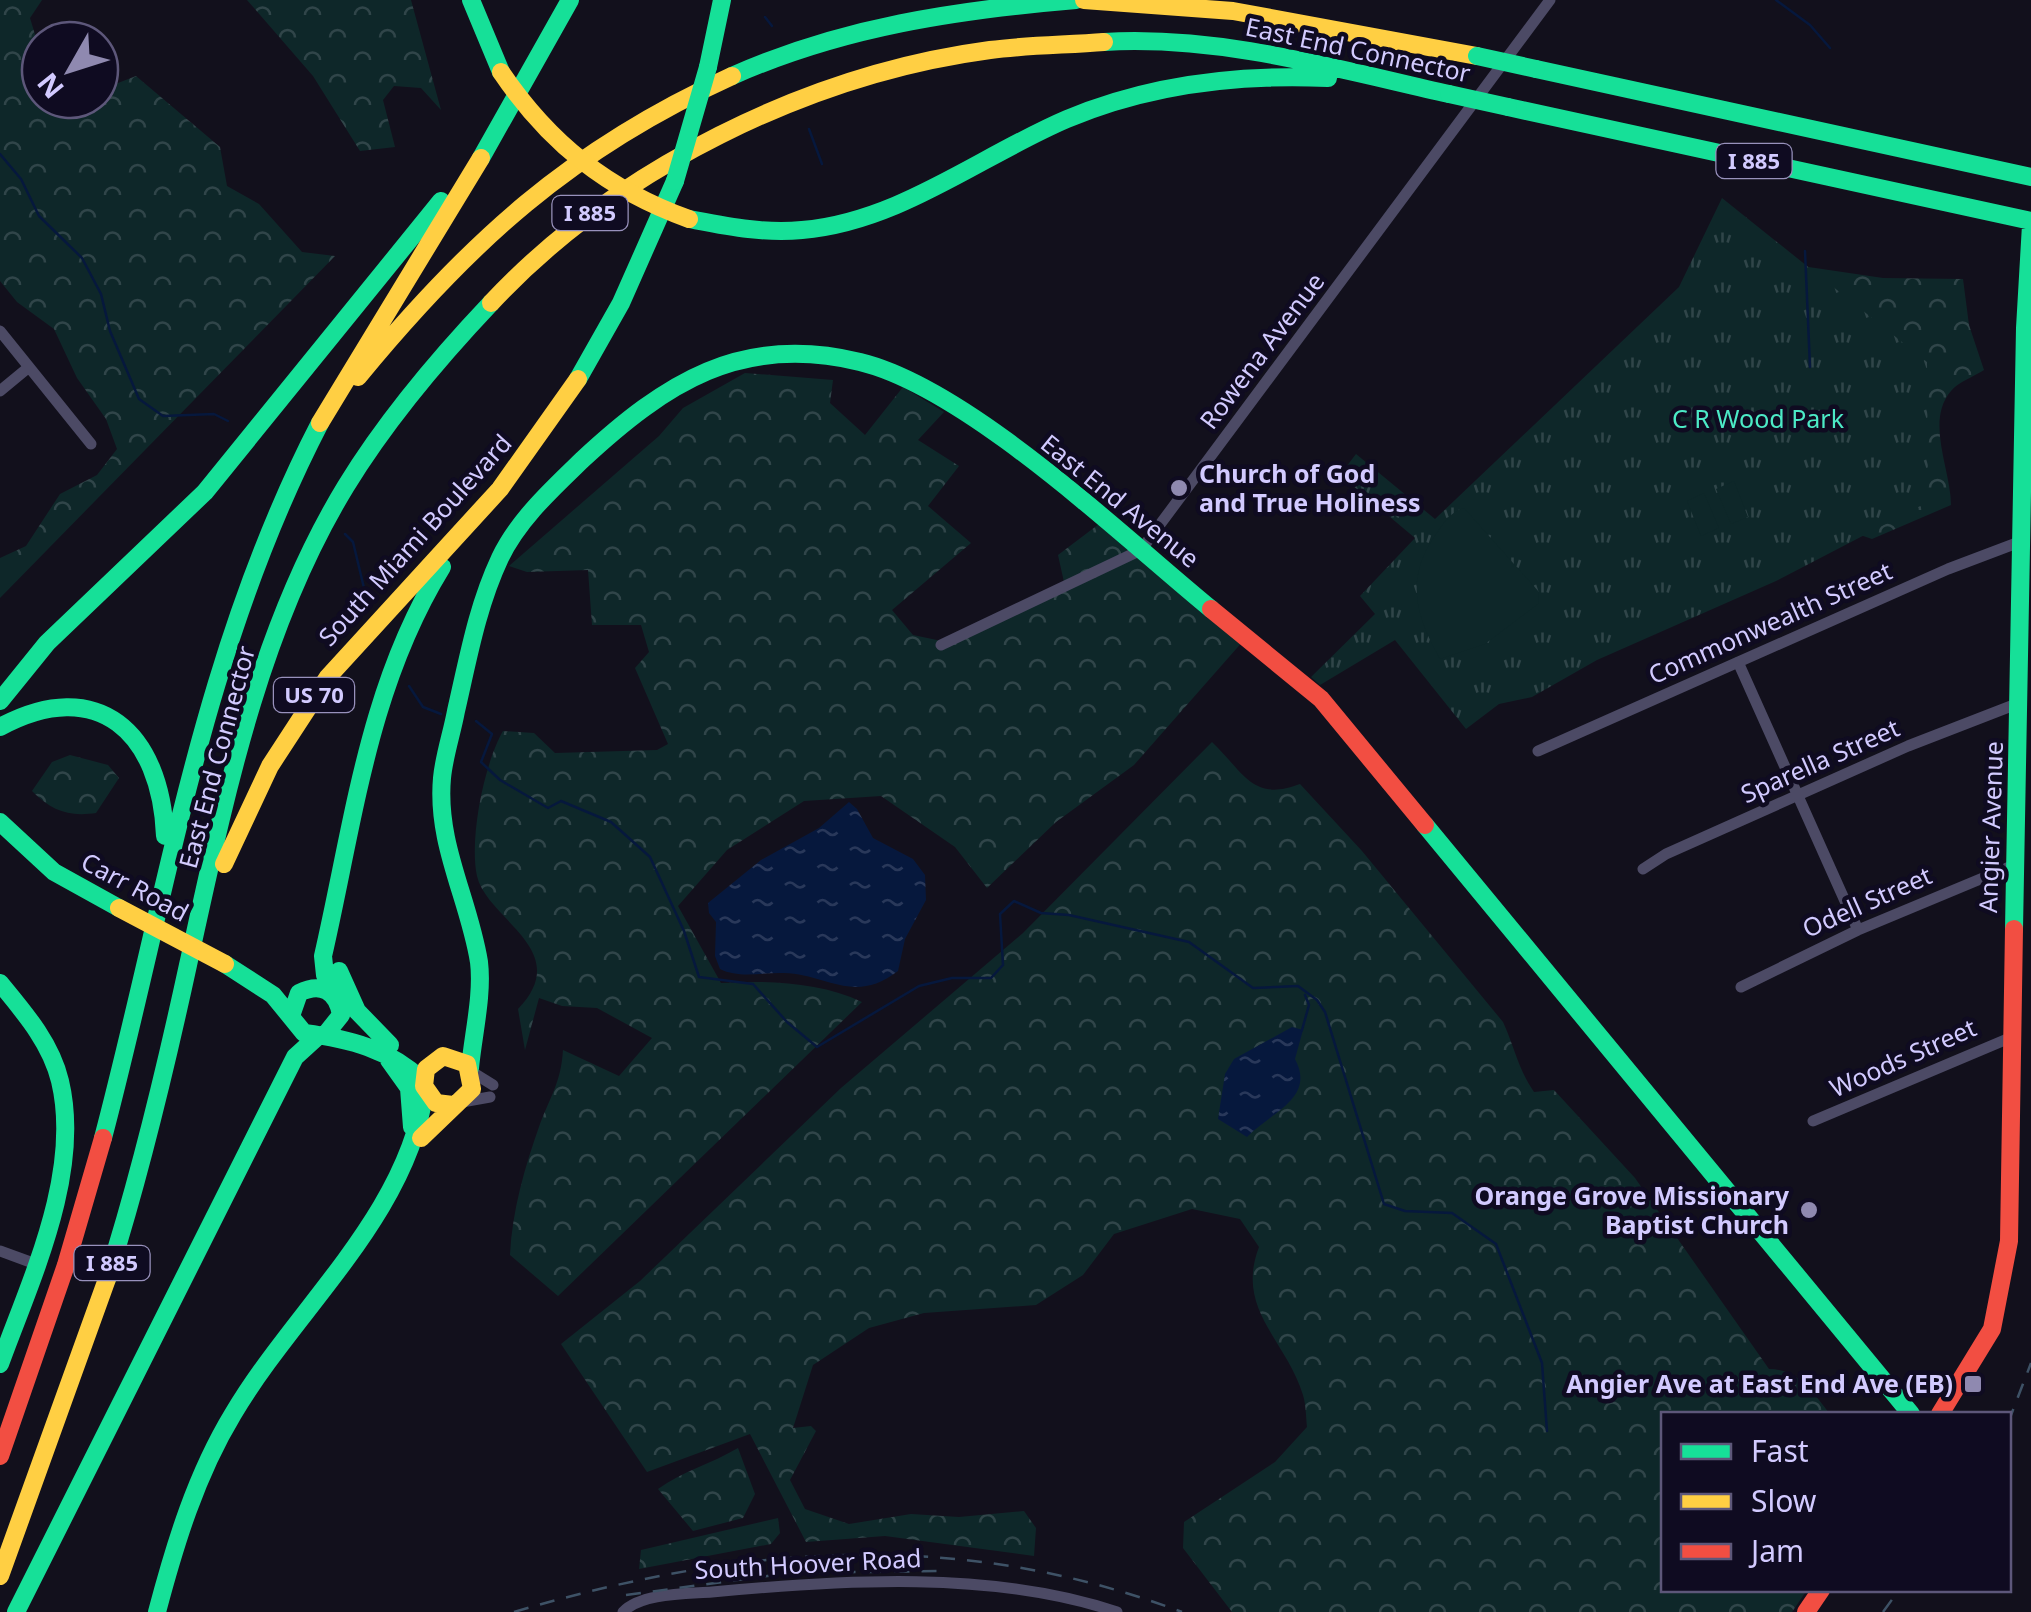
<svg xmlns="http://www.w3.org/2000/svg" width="2031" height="1612" font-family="'Noto Sans',sans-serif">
<defs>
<pattern id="forest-crowns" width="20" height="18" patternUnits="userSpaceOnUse" patternTransform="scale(2.5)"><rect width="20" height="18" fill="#0e2729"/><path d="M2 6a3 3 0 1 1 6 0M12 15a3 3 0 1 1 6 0" fill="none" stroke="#304549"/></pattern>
<pattern id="park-tufts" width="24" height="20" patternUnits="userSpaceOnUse" patternTransform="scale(2.5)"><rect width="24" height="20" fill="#0e2729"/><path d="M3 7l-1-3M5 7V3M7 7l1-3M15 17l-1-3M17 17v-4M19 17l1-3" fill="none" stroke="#304549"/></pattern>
<pattern id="water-ripples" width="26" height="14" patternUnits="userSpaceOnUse" patternTransform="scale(2.5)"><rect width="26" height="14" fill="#06183d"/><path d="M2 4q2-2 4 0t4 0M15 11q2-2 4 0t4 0" fill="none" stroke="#29385a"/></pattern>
</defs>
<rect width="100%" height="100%" fill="#12101c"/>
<path fill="url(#forest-crowns)" d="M0,0H42L30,18L40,51V100H100V90L136,76L220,147L227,186L259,204L302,252L335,256L0,598V558L26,546L60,494L97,475L117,449L106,419L77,378L54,329L17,302L0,281Z
M247,0H411L441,110L421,88L394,86L383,100L395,147L360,151L313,76Z
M1774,262L1883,278L1963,279L1969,325L1984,370C1975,376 1958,382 1951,391C1925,421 1951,470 1951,505L1872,539L1840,528Z
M745,373L833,380L830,403L865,435L903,387L944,412L918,440L959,466L928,506L971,543L892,610L913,635L951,643L1066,591L1058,555L1099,524L1244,640L1134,765L1056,822L987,888L955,847L881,796L804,801L727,850L678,906L721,983C767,980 820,982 862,1002L558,1296L510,1255C512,1211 525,1166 540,1124C551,1095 561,1082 563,1050L619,1076L652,1038L597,1008L562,1006L539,998L525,1050L518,1009C575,950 487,920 477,876C469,839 484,764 503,731L534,733L555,753L657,750L668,744L635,668L649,652L641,625H592L588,570L527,572L509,566L659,436L683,408Z
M1212,742C1245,774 1253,802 1300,784L1362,851L1503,1022C1515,1048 1518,1069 1534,1092L1554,1090L1635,1178L1769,1369C1799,1369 1813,1393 1830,1414H1664V1590H1807L1792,1612H1232L1183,1548L1184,1522L1275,1462L1307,1427C1306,1417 1306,1405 1303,1395C1286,1339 1235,1310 1259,1247L1240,1219L1192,1209L1114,1234L1083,1275L1036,1305L924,1313L869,1328L813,1365L793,1428L811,1426L816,1431L790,1480L805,1509L849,1524L911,1514L959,1517L1024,1511L1036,1528L1034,1556L885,1536L806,1542L750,1434L647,1472L561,1344L640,1281L841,1088L1023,933Z
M70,755L108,765L119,778L96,813C69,817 52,811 32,791L52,762Z
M738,1448L755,1494L743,1518L693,1531L658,1489C683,1471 711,1464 738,1448Z
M778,1518L780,1533L771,1544L639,1569L641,1550Z"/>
<path fill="url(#park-tufts)" d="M1722,198L1927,362L1928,502L1776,581L1597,660L1532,697L1499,704L1466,729L1395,640L1320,685L1311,677L1375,614L1360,596L1415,538L1340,475L1356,454L1435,519L1679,287Z"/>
<path fill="#0e2729" d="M1734,481L1748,517L1731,524L1716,489Z
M1704,493L1719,528L1701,536L1687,501Z
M1464,508L1539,592L1538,604L1485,644L1440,659C1415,615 1405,578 1436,534C1444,523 1450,512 1464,508Z"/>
<path fill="url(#water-ripples)" d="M849,802L857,809L873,838L913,859L925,875L926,900L905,939L898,971C854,1005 827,974 784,973C763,972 740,979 720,969L715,956L716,922L709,913L708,903L761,860L819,828Z
M1292,1027L1303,1030L1295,1059C1316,1098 1271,1112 1247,1137L1218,1119L1225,1074L1234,1059Z"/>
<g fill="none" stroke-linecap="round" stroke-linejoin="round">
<path stroke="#06183d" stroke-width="2.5" d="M1776,0L1810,25L1830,48
M765,17L772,26
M809,129L822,164
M0,154L21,179L39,216L82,258L101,294L110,331L139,399L163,416L214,414L228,421
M1805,251L1810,367
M345,534L353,542L364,588
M409,686L423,707L441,714
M476,721L492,734L481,762L500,780L548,808L561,801L611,822L650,857L684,931L699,977L753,984L787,1022L817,1047L919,986L952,978H991L1003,965L1000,914L1014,901L1041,913L1069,915L1189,942L1253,988L1298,986L1317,1000L1325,1012L1384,1204L1405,1211L1452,1213L1496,1244L1542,1363L1547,1431
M1302,1030L1309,1005L1305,995"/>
<path stroke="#4c4a65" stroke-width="11" d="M0,331L29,367L0,391
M29,367L91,444
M941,645L1141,550L1550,0
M1738,662L1858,930
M1538,751L1948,569L2022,541
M1643,869L1666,854L1908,746L2019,703
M1741,987L1858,930L2014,865
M472,1072L493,1085
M462,1102L490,1097
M1813,1121L2012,1037
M0,1251L33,1263
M623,1612C641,1593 687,1594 712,1592C840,1580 994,1570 1117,1612"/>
<path stroke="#16e098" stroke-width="18" d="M471,0L501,72
M1104,42C1220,35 1337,69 1449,94
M708,67L722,0
M1536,69L2031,177
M732,76C842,27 957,10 1076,0
M1508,107L2031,221
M481,158L570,0
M689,219C726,226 764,234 802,230C899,222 980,156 1067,119C1150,84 1239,74 1328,78
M578,379L621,303L675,181
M0,701L47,643L205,492L441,201
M0,727C98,674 161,733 165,836
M0,822L54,872L119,908
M1425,825L1911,1414
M2014,929L2025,328L2031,225
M225,964L273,995L304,1033C350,1039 389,1049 423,1081
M339,971L357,1011L390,1045
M0,983C24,1012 51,1043 60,1081C82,1173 31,1279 0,1364
M335,995L325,975L323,956C354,821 368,687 442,567
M291,1016L299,993C321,982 337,991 341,1015L325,1035
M389,1060L409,1088L412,1127
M470,1068C473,1035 483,995 479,962C469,899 436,844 442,778C444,756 452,733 456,711C468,659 477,607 500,558C518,520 552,489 582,460C665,383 741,333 860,362C968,388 1123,537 1211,609
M103,1138C168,892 201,653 320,423
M107,1279C140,1176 165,1071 188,965C224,802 258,630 346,486C387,419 437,360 491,303
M16,1612L295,1057L317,1037
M157,1612C175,1544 196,1475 233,1414C295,1309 408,1215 425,1090"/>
<path stroke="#ffcf43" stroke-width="18" d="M1084,0L1233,11L1477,56
M491,303C616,169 809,74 990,50C1028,45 1067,45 1104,42
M358,377C469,242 571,149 732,76
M320,423L481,158
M224,864L270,766L328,677L500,489L578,379
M421,1138L472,1089L467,1064L443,1056L426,1069L424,1086L436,1103L453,1105
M0,1576L107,1279"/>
<path stroke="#f24e42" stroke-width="18" d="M1211,609L1321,699L1425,825
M1940,1414L1992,1329L2009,1241L2014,929
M0,1456L66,1265L103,1138
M1806,1612L1821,1590"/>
<path stroke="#3e5266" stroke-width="2.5" stroke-dasharray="15 12" stroke-linecap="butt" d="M2008,1423L2031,1363
M626,1595L789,1573L940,1571
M514,1612C741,1545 956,1527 1182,1612
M1883,1612L1899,1590"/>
<path stroke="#16e098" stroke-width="18" d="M1477,56L1536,69
M1449,94L1508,107
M675,181L708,67"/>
<path stroke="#ffcf43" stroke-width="18" d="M501,72C549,143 608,190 689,219
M119,908L225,964"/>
</g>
<g fill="#8f89b0" stroke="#0f0b21" stroke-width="4">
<circle cx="1179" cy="488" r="10"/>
<circle cx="1809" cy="1210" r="10"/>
<rect x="1963" y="1374" width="20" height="20" rx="5"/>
</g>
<g text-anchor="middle" stroke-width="9" stroke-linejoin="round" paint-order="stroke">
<g fill="#0f0b21" stroke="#9891bc" stroke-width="2.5">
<rect x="1716.5" y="144" width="75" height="34" rx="8"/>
<rect x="552.5" y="196" width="75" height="34" rx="8"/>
<rect x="274" y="678" width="80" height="34" rx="8"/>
<rect x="74.5" y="1246" width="75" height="34" rx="8"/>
</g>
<g font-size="22" font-weight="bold" fill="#d2caff">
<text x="1754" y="169">I 885</text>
<text x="590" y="221">I 885</text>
<text x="314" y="703">US 70</text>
<text x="112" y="1271">I 885</text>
</g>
<g font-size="25" fill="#d2caff" stroke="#0f0b21">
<text transform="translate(1358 50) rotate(12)" y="9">East End Connector</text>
<text transform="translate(1262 351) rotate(-53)" y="9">Rowena Avenue</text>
<text transform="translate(1120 501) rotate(39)" y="9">East End Avenue</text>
<text transform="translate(415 540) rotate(-48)" y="9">South Miami Boulevard</text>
<text transform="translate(1770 623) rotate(-24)" y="9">Commonwealth Street</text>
<text transform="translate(217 757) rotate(-75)" y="9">East End Connector</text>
<text transform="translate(1820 761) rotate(-24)" y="9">Sparella Street</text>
<text transform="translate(1991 827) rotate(-88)" y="9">Angier Avenue</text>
<text transform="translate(135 887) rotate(28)" y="9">Carr Road</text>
<text transform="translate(1867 902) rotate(-24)" y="9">Odell Street</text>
<text transform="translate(1903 1058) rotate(-24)" y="9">Woods Street</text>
<text transform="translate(808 1564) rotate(-3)" y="9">South Hoover Road</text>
</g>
<g font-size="25" fill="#4ceac6" stroke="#0f0b21">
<text x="1758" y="428">C R Wood Park</text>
</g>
<g font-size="25" font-weight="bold" fill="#d2caff" stroke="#0f0b21" text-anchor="end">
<text x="1199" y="483" text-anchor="start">Church of God<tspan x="1199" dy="29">and True Holiness</tspan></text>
<text x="1789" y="1205">Orange Grove Missionary<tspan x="1789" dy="29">Baptist Church</tspan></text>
<text x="1953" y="1393">Angier Ave at East End Ave (EB)</text>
</g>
</g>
<rect x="1661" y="1412" width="350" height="180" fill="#0f0b21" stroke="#5d577a" stroke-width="2.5"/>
<rect x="1681" y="1444" width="50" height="15" fill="#16e098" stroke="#5d577a" stroke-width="2.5"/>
<text x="1751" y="1462" font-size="30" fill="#d2caff">Fast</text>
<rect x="1681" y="1494" width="50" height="15" fill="#ffcf43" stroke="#5d577a" stroke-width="2.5"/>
<text x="1751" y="1512" font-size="30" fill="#d2caff">Slow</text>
<rect x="1681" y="1544" width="50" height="15" fill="#f24e42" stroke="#5d577a" stroke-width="2.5"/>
<text x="1751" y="1562" font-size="30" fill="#d2caff">Jam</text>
<g transform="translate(70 70) rotate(231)"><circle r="48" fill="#0f0b21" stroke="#5d577a" stroke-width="2.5"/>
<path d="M0-8L18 38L0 25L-18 38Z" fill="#8f89b0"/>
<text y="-15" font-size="28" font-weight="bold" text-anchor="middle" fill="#d2caff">N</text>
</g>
</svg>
